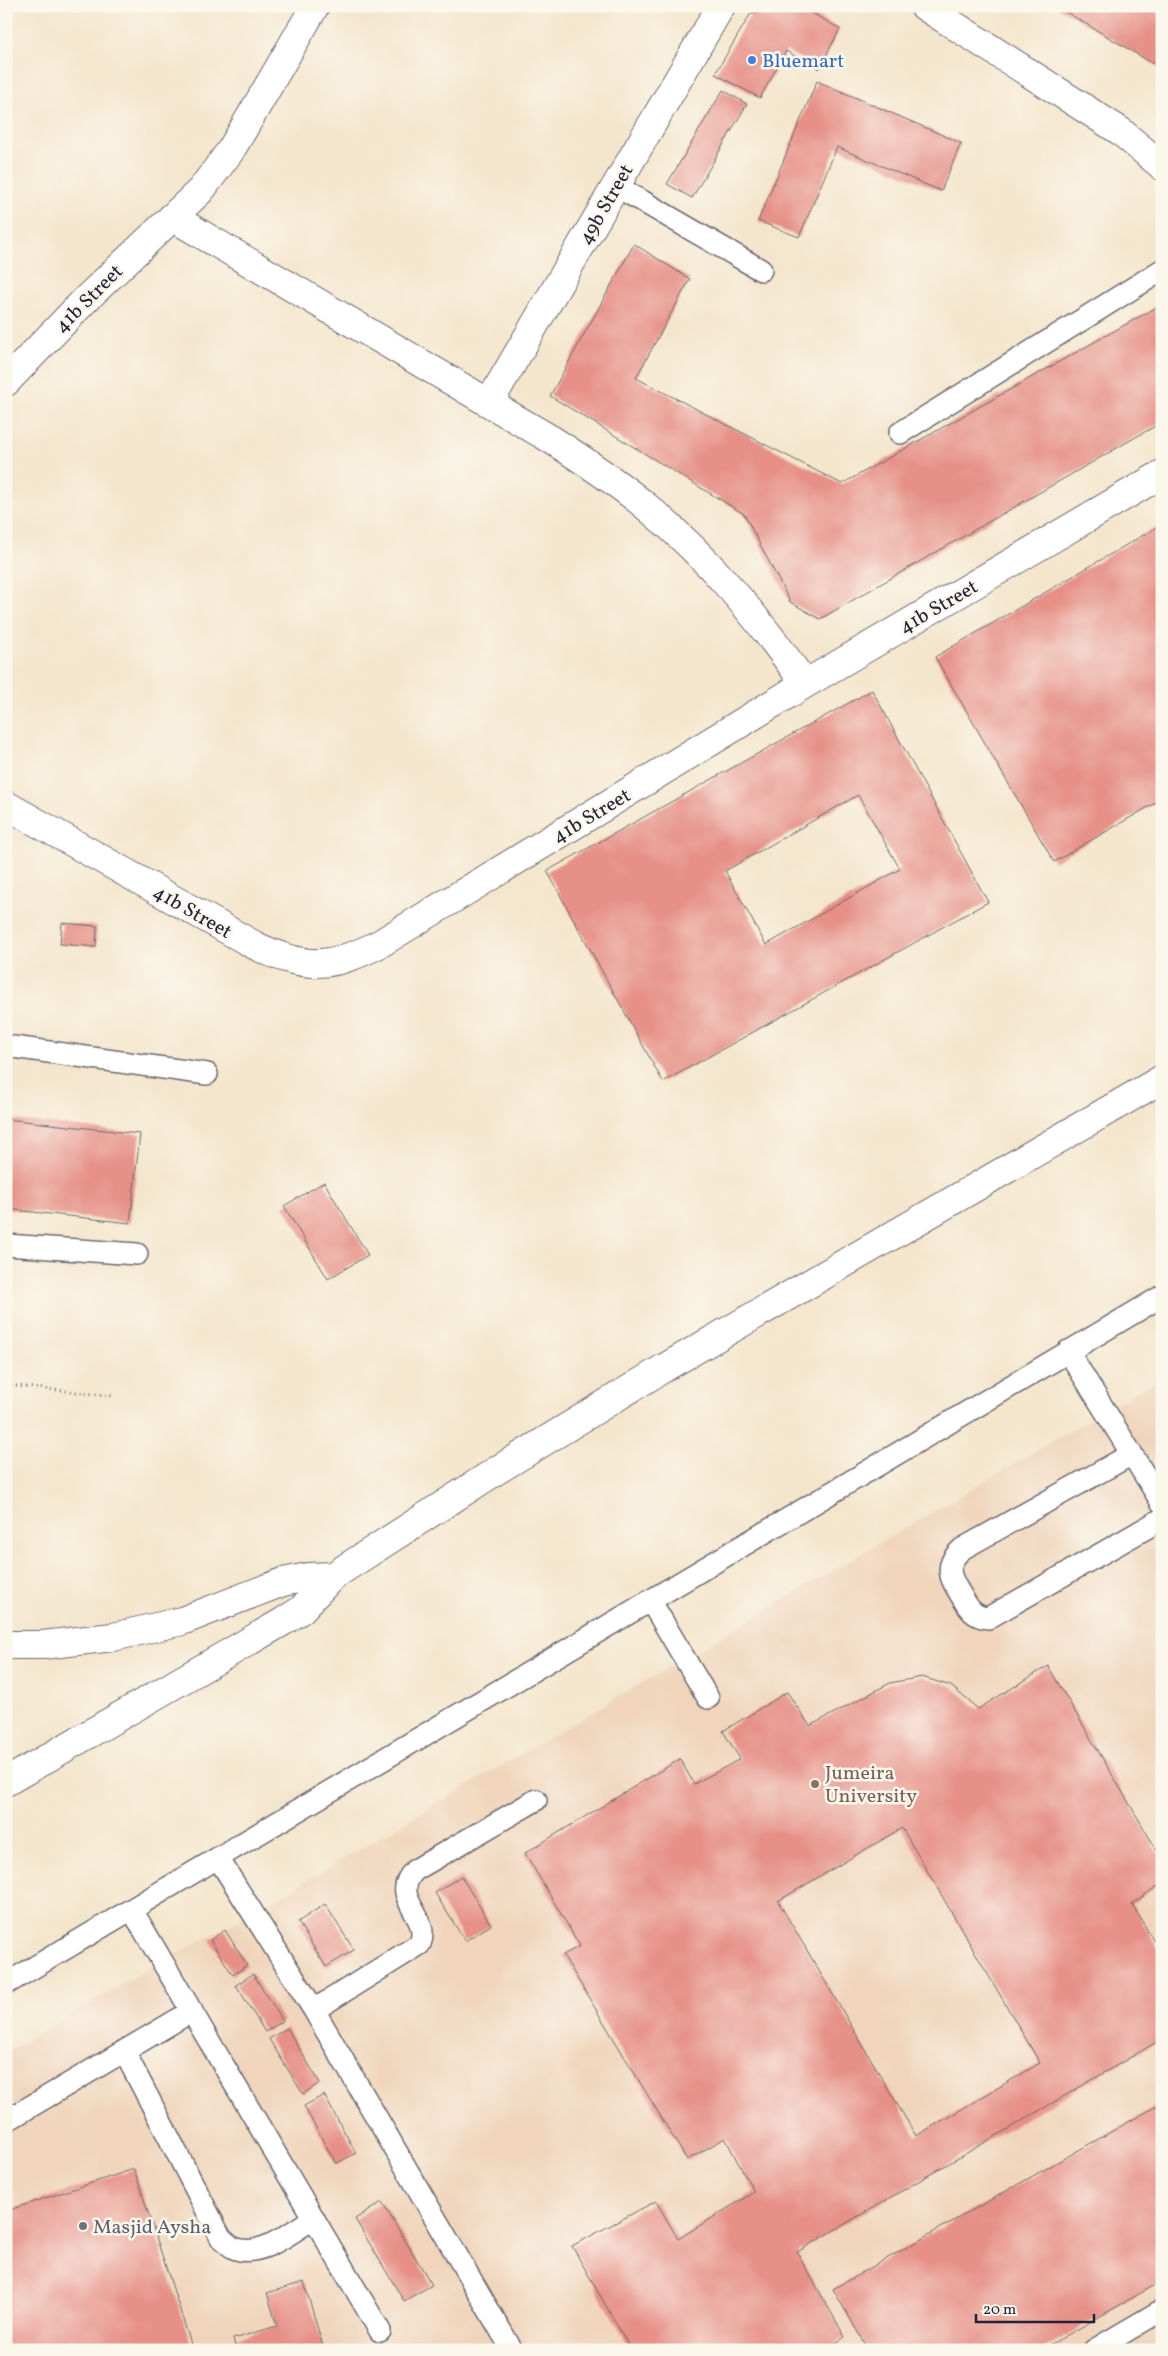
<svg xmlns="http://www.w3.org/2000/svg" width="1168" height="2356" font-family="Vollkorn,serif">
<rect width="100%" height="100%" fill="#fbf7ec"/>
<filter id="ink" filterUnits="userSpaceOnUse"><feTurbulence type="fractalNoise" baseFrequency=".02" numOctaves="2"/><feDisplacementMap in="SourceGraphic" scale="10" xChannelSelector="R" yChannelSelector="G"/><feConvolveMatrix kernelMatrix="1 2 1 2 8 2 1 2 1" color-interpolation-filters="sRGB"/></filter>
<filter id="wash" filterUnits="userSpaceOnUse"><feTurbulence type="fractalNoise" baseFrequency=".0096" numOctaves="4" result="noise"/><feDisplacementMap in="SourceGraphic" scale="20" xChannelSelector="R" yChannelSelector="G"/><feGaussianBlur stdDeviation="1.12" result="paint"/><feColorMatrix in="noise" values="0 0 0 0 0 0 0 0 0 0 0 0 0 0 0 0 0 1.4 0 .05"/><feComposite in="paint" operator="in"/></filter>
<g filter="url(#wash)">
<rect width="100%" height="100%" fill="#f4e6cd"/>
<path fill="#f0d5bc" d="M1162,1377V2350H6V2053L162,1961L241,1919Z"/>
<g id="blocks">
<path fill="#e69087" fill-rule="evenodd" d="M789,6H800L840,29L819,69L786,51L760,98L715,74L751,13Z
M1056,6H1162V69Z
M817,81L961,143L941,191L837,147L799,237L758,221Z
M723,90L747,104L692,198L667,184Z
M634,244L690,279L636,378L842,484L1162,304V422L820,619L790,602L744,514L550,396Z
M1162,524V799L1054,862L935,657Z
M872,690L988,902L663,1082L547,871ZM858,795L900,869L766,945L725,871Z
M62,923L97,926L96,947L60,944Z
M6,1119L140,1134L130,1223L6,1209Z
M324,1182L368,1255L328,1279L284,1206Z
M1048,1666L1162,1859V1883L1132,1904L1162,1955V2039L797,2252L845,2337L825,2350H631L572,2246L656,2201L678,2239L754,2192L725,2138L687,2160L563,1955L580,1946L525,1853L680,1759L694,1784L740,1759L723,1731L787,1692L810,1726L890,1683L922,1677L951,1686L978,1709ZM902,1828L1040,2063L916,2136L778,1901Z
M461,1876L491,1925L465,1941L435,1893Z
M325,1904L354,1950L326,1967L298,1922Z
M225,1930L247,1965L233,1975L210,1940Z
M253,1974L283,2021L265,2032L236,1985Z
M287,2028L320,2083L303,2094L269,2039Z
M324,2095L356,2153L336,2164L304,2106Z
M1162,2103V2281L1041,2350H868L833,2289Z
M134,2169L193,2350H6V2211Z
M382,2202L432,2285L404,2301L355,2219Z
M304,2282L324,2350H236L233,2339L277,2326L267,2293Z"/>
</g>
</g>
<g filter="url(#ink)">
<use href="#blocks" fill-opacity="0" stroke="#6c676e" stroke-width="1"/>
<g fill="none" stroke-linecap="round" stroke-linejoin="round">
<g stroke="#6c676e" stroke-width="24">
<path id="service" d="M616,186L761,270
M900,433L1162,270
M6,1046L207,1074
M6,1245L137,1254
M1068,1351L1162,1503
M1132,1454L962,1549C943,1566 950,1578 962,1597C969,1609 974,1617 988,1618L1162,1519
M650,1600L708,1698
M218,1858L314,2010L512,2350
M132,1910L380,2331
M6,1984L1162,1296
M314,2010L420,1944C432,1915 387,1898 415,1870L536,1800
M124,2051L221,2238C225,2241 229,2246 234,2248C260,2259 293,2231 314,2218
M6,2121L192,2011
M1094,2350L1162,2310"/>
</g>
<g stroke="#6c676e" stroke-width="30">
<path id="minor" d="M924,6L1120,131L1162,166
M172,217L552,440C585,461 618,483 648,508C710,559 759,619 805,684
M6,382L85,300L201,190L231,150L315,6
M489,403L721,6
M6,805L254,945C306,970 330,969 381,943L805,684L1162,474
M6,1645H43L113,1637L182,1621L283,1582L308,1577L333,1576
M6,1782L284,1621L301,1610L333,1576L499,1469L664,1368L1162,1079"/>
</g>
<path stroke="#6c676e" stroke-width="3" stroke-dasharray="1 4" stroke-linecap="butt" d="M6,1385L115,1396"/>
<use href="#service" stroke="#fff" stroke-width="21"/>
<use href="#minor" stroke="#fff" stroke-width="28"/>
</g>
</g>
<circle fill="#3f7fe0" stroke="#fbf7ec" stroke-width="2" cx="752" cy="60" r="5"/>
<circle fill="#8d6e63" stroke="#fbf7ec" stroke-width="2" cx="815" cy="1784" r="5"/>
<circle fill="#6b7280" stroke="#fbf7ec" stroke-width="2" cx="83" cy="2226" r="5"/>
<g text-anchor="middle" stroke-width="5" stroke-linejoin="round" paint-order="stroke">
<g font-size="20" fill="#366cbe" stroke="#fbf7ec" text-anchor="start">
<text x="762" y="67">Bluemart</text>
</g>
<g font-size="20" fill="#22223b" stroke="#fbf7ec">
<text transform="translate(605 204) rotate(-60)" y="7">49b Street</text>
<text transform="translate(88 298) rotate(-45)" y="7">41b Street</text>
<text transform="translate(938 606) rotate(-30)" y="7">41b Street</text>
<text transform="translate(591 815) rotate(-31)" y="7">41b Street</text>
<text transform="translate(193 911) rotate(30)" y="7">41b Street</text>
</g>
<g font-size="20" fill="#785e54" stroke="#fbf7ec" text-anchor="start">
<text x="825" y="1779">Jumeira<tspan x="825" dy="23">University</tspan></text>
</g>
<g font-size="20" fill="#5b616d" stroke="#fbf7ec" text-anchor="start">
<text x="93" y="2233">Masjid Aysha</text>
</g>
</g>
<rect width="1168" height="2356" fill="none" stroke="#fbf7ec" stroke-width="25"/>
<path d="M976 2314v8h118v-8" fill="none" stroke="#22223b" stroke-width="2.5"/>
<text x="983" y="2314" font-size="15" fill="#22223b" stroke="#fbf7ec" stroke-width="4" paint-order="stroke">20 m</text>
</svg>
